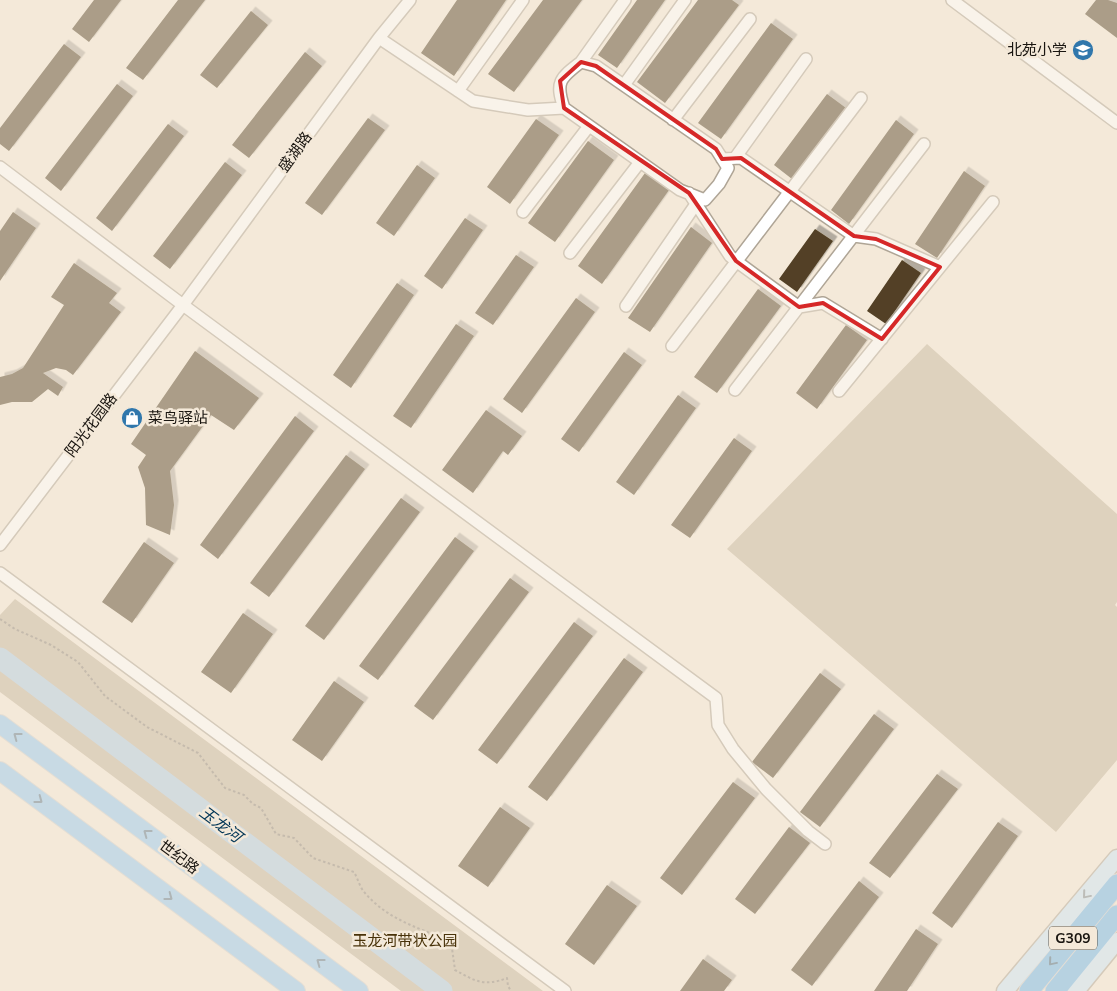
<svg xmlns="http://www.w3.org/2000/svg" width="1117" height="991" font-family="'Nunito Sans','Noto Sans SC',sans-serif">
<defs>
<filter id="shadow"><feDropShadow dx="4.5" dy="-4.5" stdDeviation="0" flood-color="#0004"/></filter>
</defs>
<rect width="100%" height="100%" fill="#f4e9d9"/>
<path fill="#c4b59d" d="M927,344L1117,514V602L1115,605L1117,607V760L1056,832L727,549Z
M15,599L543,991H401L0,692V615Z"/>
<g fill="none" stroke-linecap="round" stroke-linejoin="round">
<path stroke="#aecce5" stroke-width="21" d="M0,658L442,991"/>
</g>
<path fill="#524125" filter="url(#shadow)" d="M94,0H121L89,42L72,29Z
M178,0H205L143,80L126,68Z
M457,0H506L454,76L421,53Z
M543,0H582L514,92L488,74Z
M637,0H665L617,68L598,55Z
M698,0H732L739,5L665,103L637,82Z
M1096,0H1108L1117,3V38L1085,14Z
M251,11L268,25L217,88L200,75Z
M771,23L793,39L721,139L698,123Z
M64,44L81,57L9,151L0,144V128Z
M305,52L322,66L249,158L232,145Z
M117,84L133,96L61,191L45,178Z
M827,94L846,108L792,179L774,165Z
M368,118L385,130L322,215L305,203Z
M536,119L559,135L510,204L487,187Z
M896,120L914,134L849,224L831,210Z
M168,124L184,136L112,231L96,218Z
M588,141L614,160L555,242L528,223Z
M225,162L242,175L170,269L153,256Z
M417,165L435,178L394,236L376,223Z
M964,171L985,186L937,258L915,244Z
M645,173L669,190L602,284L578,266Z
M13,212L36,228L0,281V231Z
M465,218L483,230L442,289L424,276Z
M691,227L712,243L650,332L628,318Z
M815,229L833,241L797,292L779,279Z
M516,255L534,267L493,325L475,313Z
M902,260L921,273L886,324L867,311Z
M74,263L117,293L109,303L121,312L73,375L66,370L56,368L43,373L63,387L58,396L48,389L32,402H12L0,405V377L12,374L23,368L64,305L51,297Z
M397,283L414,295L351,388L333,375Z
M758,289L781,306L717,393L694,377Z
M576,298L595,312L522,413L503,399Z
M456,324L474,336L411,428L393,416Z
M846,325L867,340L817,409L796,393Z
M195,351L259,398L234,430L211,415L170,471L174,505L170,535L146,525L145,488L138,467L146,455L131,444Z
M624,352L642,365L579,452L561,439Z
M678,395L696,408L634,495L616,482Z
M486,410L522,436L508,455L503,451L473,493L442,470Z
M295,416L314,431L218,559L200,545Z
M734,438L752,451L690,538L671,525Z
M346,455L365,469L269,597L250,583Z
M401,498L420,512L324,640L305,626Z
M455,537L474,551L378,680L359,666Z
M144,542L174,563L132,623L102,602Z
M510,578L529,592L433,720L414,706Z
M243,613L273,634L231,693L201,672Z
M574,622L593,636L497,764L478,750Z
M624,658L643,672L547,801L528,787Z
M820,673L841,689L773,778L752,762Z
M334,681L364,702L322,761L292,740Z
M874,714L894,729L820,827L800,812Z
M937,774L958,789L890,878L869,863Z
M733,782L755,798L682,895L660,878Z
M500,807L530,828L488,887L458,866Z
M998,822L1018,836L952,928L932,913Z
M789,827L810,843L755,914L735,899Z
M859,881L879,897L812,986L791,970Z
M607,885L637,906L594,965L565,944Z
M916,929L938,944L907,991H874Z
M703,959L732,980L724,991H680Z"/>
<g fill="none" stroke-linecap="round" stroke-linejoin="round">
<g stroke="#afa596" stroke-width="14">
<path id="minor" d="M952,0L1117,123
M379,38L473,101L528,110L564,108L680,190L705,200L719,184L728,168L716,149L596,66L581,62C560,78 555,82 564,108
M581,62L625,0
M624,85L685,0
M458,91L523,0
M673,120L750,19
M735,158L806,59
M722,159L741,158L854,236L876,239L940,267
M0,167L183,305L716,698L718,725L733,749L766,789L808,831L825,844
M689,193L730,256L736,261L799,307L823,303L882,339
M523,212L589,126
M570,253L640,162
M626,306L696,204
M672,346L861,98
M735,390L924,144
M839,391L993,202
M0,545L183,305L379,38L410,0
M0,573L565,991"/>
</g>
<g stroke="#afa596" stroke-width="19">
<path id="secondary" d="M1005,991L1117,858
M1076,991L1117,941"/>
</g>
<g stroke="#d1d0cf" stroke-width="20">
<path id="primary" d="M0,724L359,991
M0,771L296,991"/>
</g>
<g stroke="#d1d0cf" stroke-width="21">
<path id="trunk" d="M1029,991L1117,884
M1055,991L1117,915"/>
</g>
<path stroke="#8c8479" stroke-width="2" stroke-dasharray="2.5 2.5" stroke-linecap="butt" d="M0,619L15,629L51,645L78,662L105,696L147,727L198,753L225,788L244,795L253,804L261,808L276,834L294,838L313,858L354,872C358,879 360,888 365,893C387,919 420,929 451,941L455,970C475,981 484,987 507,978L508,986L511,991"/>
<use href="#minor" stroke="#fff" stroke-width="11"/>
<use href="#secondary" stroke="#c9e4f8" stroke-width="16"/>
<use href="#primary" stroke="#92c8f1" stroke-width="18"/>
<use href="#trunk" stroke="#6eb6ec" stroke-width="19"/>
</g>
<defs><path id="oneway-chevron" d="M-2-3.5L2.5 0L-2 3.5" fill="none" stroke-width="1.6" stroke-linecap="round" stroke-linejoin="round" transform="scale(1.25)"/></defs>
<g stroke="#5c778c">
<use href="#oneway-chevron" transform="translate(17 736) rotate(-143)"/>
<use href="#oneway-chevron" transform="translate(39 800) rotate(37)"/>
<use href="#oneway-chevron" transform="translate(147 833) rotate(-143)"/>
<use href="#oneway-chevron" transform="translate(169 897) rotate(37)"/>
<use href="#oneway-chevron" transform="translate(320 962) rotate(-143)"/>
</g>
<use stroke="#7a8790" href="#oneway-chevron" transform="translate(1086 895) rotate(130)"/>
<use stroke="#44667e" href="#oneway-chevron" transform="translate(1052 962) rotate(130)"/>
<path d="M0 0H1117V991H0ZM581,62L596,66L716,149L722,159L741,158L854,236L876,239L940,267L882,339L823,303L799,307L736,261L689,193L564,108L560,81Z" fill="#f4e9d9" fill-opacity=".55" fill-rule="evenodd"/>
<path fill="none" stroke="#d62828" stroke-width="4" stroke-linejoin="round" d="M581,62L596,66L716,149L722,159L741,158L854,236L876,239L940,267L882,339L823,303L799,307L736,261L689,193L564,108L560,81Z"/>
<defs>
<g id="school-disc" transform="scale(1.125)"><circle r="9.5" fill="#3077ac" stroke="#f4e9d9"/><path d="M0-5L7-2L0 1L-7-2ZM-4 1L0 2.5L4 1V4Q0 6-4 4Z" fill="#fff"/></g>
<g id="shop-disc" transform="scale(1.125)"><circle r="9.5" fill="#3077ac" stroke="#f4e9d9"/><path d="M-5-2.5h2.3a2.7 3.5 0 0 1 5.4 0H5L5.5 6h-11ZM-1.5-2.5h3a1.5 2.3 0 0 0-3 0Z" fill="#fff"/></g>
</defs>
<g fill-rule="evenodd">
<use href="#school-disc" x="1083" y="50"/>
<use href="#shop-disc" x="132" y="418"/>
</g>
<g text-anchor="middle" stroke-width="5" stroke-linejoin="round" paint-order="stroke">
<rect fill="#f4e9d9" stroke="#5b554c" stroke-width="1" x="1049" y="926.5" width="48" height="23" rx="4"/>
<g font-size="14" font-weight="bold" fill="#191510">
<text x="1073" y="943">G309</text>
</g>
<g font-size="15" fill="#191510" stroke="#f4e9d9" text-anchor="end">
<text x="1067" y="55">北苑小学</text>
<text x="148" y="423" text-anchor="start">菜鸟驿站</text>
</g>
<g font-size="15" fill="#191510" stroke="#f4e9d9">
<text transform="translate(295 152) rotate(-54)" y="5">盛湖路</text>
<text transform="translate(91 425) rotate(-53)" y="5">阳光花园路</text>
<text transform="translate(179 857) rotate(37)" y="5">世纪路</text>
</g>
<g font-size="15" fill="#483209" stroke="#f4e9d9">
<text x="405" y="946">玉龙河带状公园</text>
</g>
<g font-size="16" font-style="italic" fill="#003556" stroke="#f4e9d9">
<text transform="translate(221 824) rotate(37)" y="6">玉龙河</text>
</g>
</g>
</svg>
